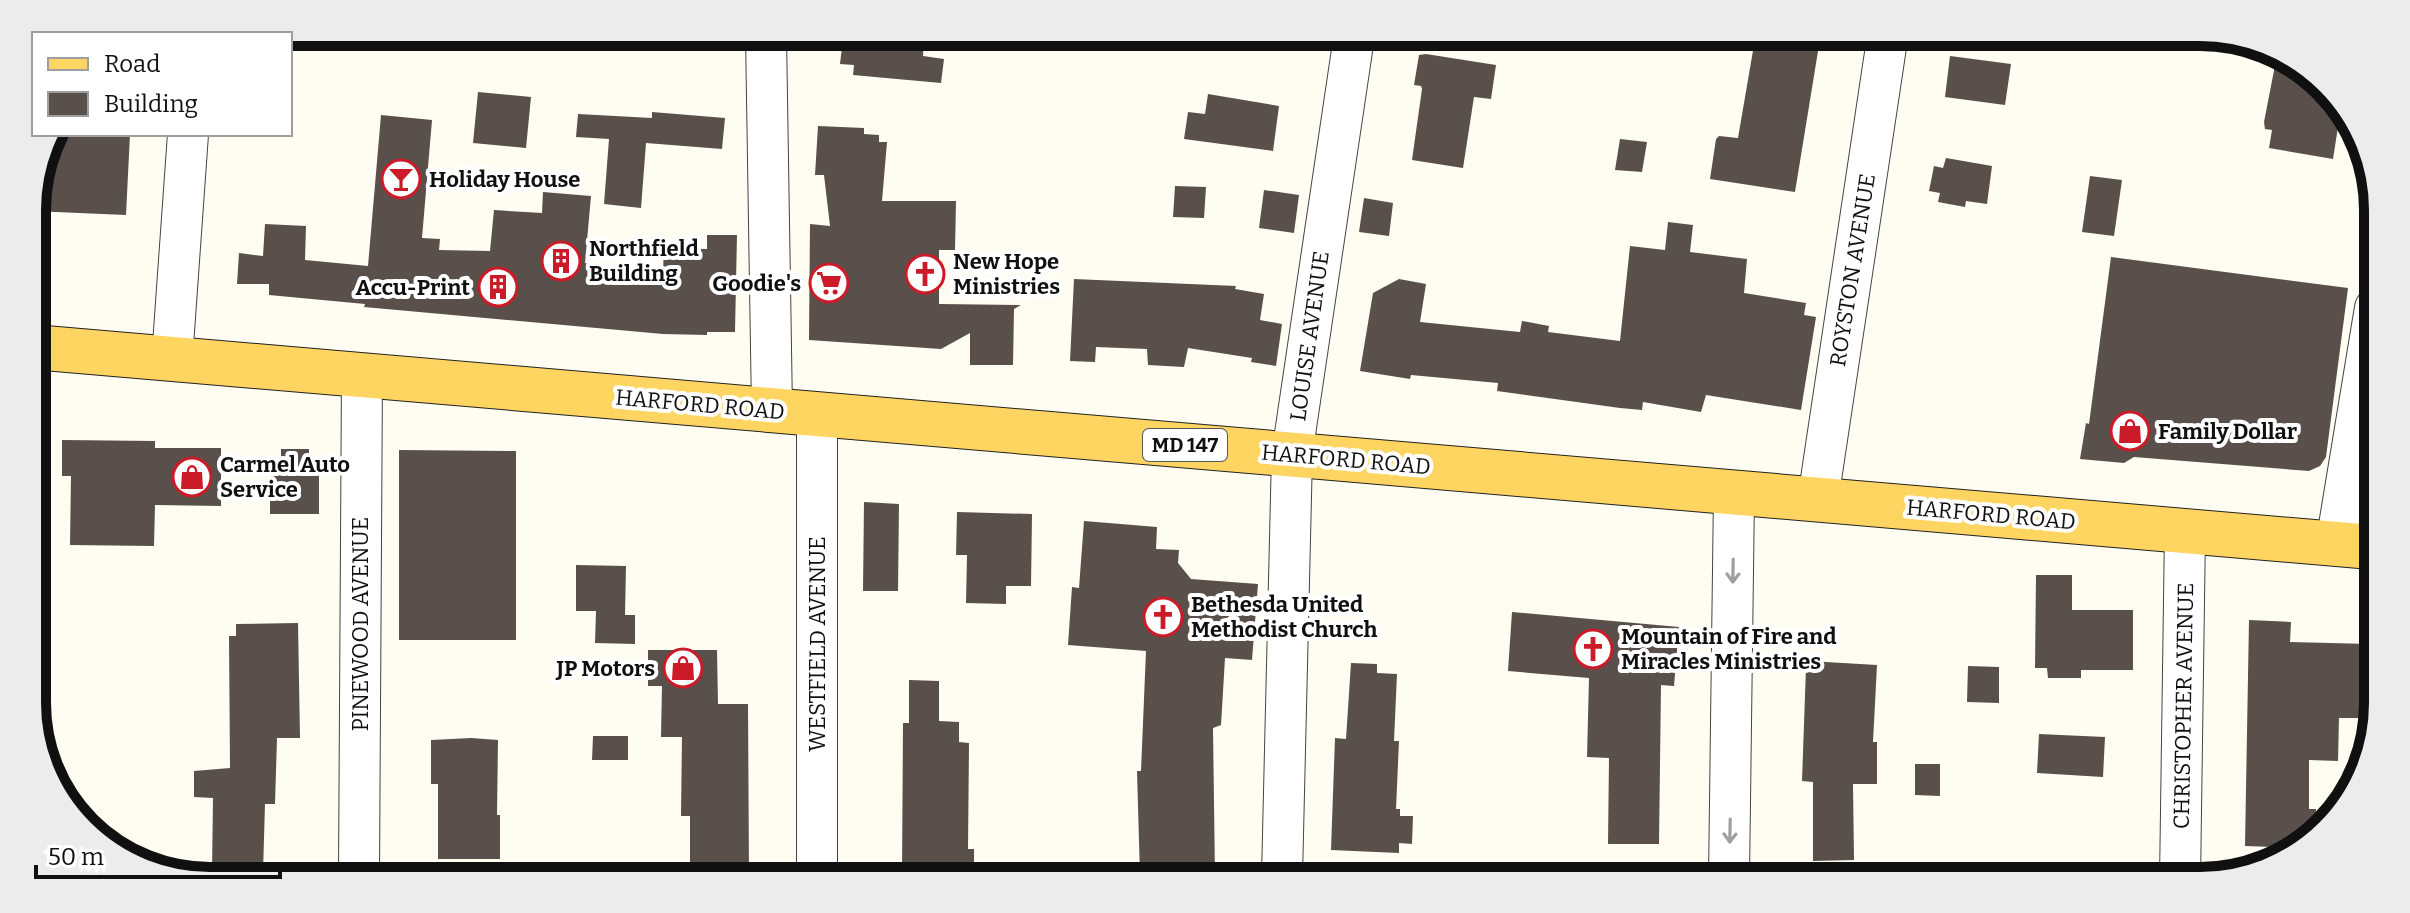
<svg xmlns="http://www.w3.org/2000/svg" width="2410" height="913" font-family="Bitter,serif">
<rect width="100%" height="100%" fill="#fffcf2"/>
<path fill="#59504b" d="M858,35L924,38L923,56L944,59L941,83L853,75L854,65L840,64L843,39L857,41Z
M1755,39H1820L1795,192L1710,179L1716,139L1719,136L1738,138Z
M1426,54L1496,65L1491,99L1474,97L1463,168L1412,160L1422,89L1421,86L1414,85L1419,55Z
M2277,55L2334,93L2341,108L2333,159L2269,148L2272,130L2265,129L2264,122Z
M1950,56L2011,64L2005,105L1945,97Z
M478,92L531,97L526,148L473,143Z
M1208,94L1279,106L1273,151L1184,139L1188,112L1205,114Z
M652,112L725,118L722,149L646,143L641,208L604,204L609,139L576,137L578,114L652,118Z
M381,115L432,120L422,238L440,239L439,250L490,251L494,210L542,213L543,192L591,196L585,263L663,271L664,248L707,249V235H737L735,332H707V335L663,334L364,307L365,304L269,295V284H237L239,253L263,256L265,224L306,226L305,260L368,266Z
M818,126L864,128V134L879,135V142H887L882,201H956L955,250H939V304L1021,305L1014,309L1013,365H970V333L941,349L809,340L810,224L830,226L824,175H815Z
M50,134H130L126,215L32,211V198Z
M1620,139L1647,142L1642,172L1615,170Z
M1946,158L1992,166L1987,204L1966,201L1965,207L1938,202L1940,193L1929,191L1934,166L1943,168Z
M2090,176L2122,180L2114,236L2082,232Z
M1175,186L1206,187L1204,218L1173,217Z
M1264,190L1299,195L1294,233L1259,228Z
M1364,198L1393,203L1389,236L1359,232Z
M1668,222L1693,225L1690,252L1747,259L1744,293L1806,303L1804,315L1816,317L1801,410L1706,395L1701,412L1643,402L1642,410L1620,408L1497,391L1498,383L1411,375L1410,379L1360,371L1373,293L1399,279L1426,284L1420,322L1520,332L1522,321L1549,326L1548,332L1620,341L1630,246L1665,250Z
M2111,257L2348,288L2326,457L2320,466L2309,471L2134,457L2124,463L2080,459L2086,423L2089,424Z
M1074,279L1236,286L1235,289L1264,294L1260,320L1282,324L1276,366L1251,362L1252,358L1188,348L1184,367L1148,365L1147,349L1096,347L1095,362L1070,361Z
M62,440L155,441V448H221V506L155,505L154,546L70,545L71,476H62Z
M281,449H309V460H319V514H270V459H281Z
M399,450L516,451V640H399Z
M864,502L899,504L898,591H863Z
M957,512L1032,514L1031,586H1006V604L966,603L967,555H956Z
M1084,521L1157,527L1156,549L1179,550L1178,563L1191,579L1258,584L1252,660L1225,658L1221,725L1213,728L1215,876H1140L1137,771H1141L1146,651L1068,645L1072,587L1079,588Z
M576,565L626,566L625,615H635V644L595,643L596,611H576Z
M2036,575H2072V610H2133V670H2081V678H2048L2047,668H2035Z
M1512,612L1679,627L1674,686L1661,685L1659,844H1608L1609,758L1587,757L1589,678L1508,671Z
M2249,620L2291,622L2290,642L2370,644L2369,718H2339L2338,761L2309,760V809H2316L2315,835L2309,844L2299,848L2245,846Z
M298,623L300,738H277L275,804H265L263,872H212L213,798L194,797V771L230,768L229,636H236V624Z
M648,650H717L718,704H748L749,874H690V816H681L682,737H661L662,686H648Z
M1809,661L1877,665L1873,742H1877V784H1853L1854,860L1813,861V782L1802,781L1806,667H1809Z
M1351,663L1377,664V673L1397,674L1394,741H1399L1396,809H1400V816H1413L1412,844L1399,843V853L1331,850L1335,738L1346,739Z
M1968,666L1999,667V703L1967,702Z
M909,680L939,681V721L959,722V742L969,743L968,849H974V875H902L903,723H909Z
M2039,734L2105,737L2103,777L2037,773Z
M593,736H628V760H592Z
M471,738L498,740L497,815H500V859H438V784H431V740Z
M1915,764H1940V796L1915,795Z"/>
<g fill="none" stroke-linecap="round" stroke-linejoin="round">
<g stroke="#434343" stroke-width="42">
<path id="minor" d="M766,35L772,410
M172,359L188,134
M1818,499L1887,40
M2336,544L2375,308
M359,873L362,375
M817,875V414
M1282,877L1292,454L1354,37
M1729,879L1734,493
M2180,881L2185,531"/>
</g>
<g stroke="#212121" stroke-width="46">
<path id="major" d="M33,347L2372,547"/>
</g>
<use href="#minor" stroke="#fff" stroke-width="40"/>
<use href="#major" stroke="#ffd562" stroke-width="44"/>
</g>
<defs><path id="oneway-shaft" d="M-6 0H5M1.5-3L5.5 0L1.5 3" fill="none" stroke-width="1.6" stroke-linecap="round" stroke-linejoin="round" transform="scale(2)"/></defs>
<g stroke="#9f9f9f">
<use href="#oneway-shaft" transform="translate(1733 571) rotate(91)"/>
<use href="#oneway-shaft" transform="translate(1730 831) rotate(91)"/>
</g>
<defs>
<g id="bar-ring" transform="scale(2)"><circle r="9.5" fill="#fff" stroke="#cc1b28" stroke-width="1.5"/><path d="M-6-5H6L.8 .8V4.5H3.5V6h-7V4.5H-.8V.8Z" fill="#cc1b28"/></g>
<g id="building-ring" transform="scale(2)"><circle r="9.5" fill="#fff" stroke="#cc1b28" stroke-width="1.5"/><path d="M-4-6H4V6H1V3H-1V6H-4ZM-2.5-4.3h1.7v1.8h-1.7ZM.8-4.3h1.7v1.8H.8ZM-2.5-1h1.7V.8h-1.7ZM.8-1h1.7V.8H.8Z" fill="#cc1b28"/></g>
<g id="church-ring" transform="scale(2)"><circle r="9.5" fill="#fff" stroke="#cc1b28" stroke-width="1.5"/><path d="M-1.2-6h2.4v3.5h3.3v2.4h-3.3V6h-2.4V-.1h-3.3v-2.4h3.3Z" fill="#cc1b28"/></g>
<g id="supermarket-ring" transform="scale(2)"><circle r="9.5" fill="#fff" stroke="#cc1b28" stroke-width="1.5"/><path d="M-6-5.5h2.5l.6 2H6L4.5 2H-2.5L-4.4-4H-6ZM-1.5 3.2a1.3 1.3 0 1 0 .1 0ZM3 3.2a1.3 1.3 0 1 0 .1 0Z" fill="#cc1b28"/></g>
<g id="shop-ring" transform="scale(2)"><circle r="9.5" fill="#fff" stroke="#cc1b28" stroke-width="1.5"/><path d="M-5-2.5h2.3a2.7 3.5 0 0 1 5.4 0H5L5.5 6h-11ZM-1.5-2.5h3a1.5 2.3 0 0 0-3 0Z" fill="#cc1b28"/></g>
</defs>
<g fill-rule="evenodd">
<use href="#bar-ring" x="401" y="179"/>
<use href="#building-ring" x="561" y="261"/>
<use href="#church-ring" x="925" y="274"/>
<use href="#supermarket-ring" x="829" y="283"/>
<use href="#building-ring" x="498" y="287"/>
<use href="#shop-ring" x="2130" y="431"/>
<use href="#shop-ring" x="192" y="477"/>
<use href="#church-ring" x="1163" y="617"/>
<use href="#church-ring" x="1593" y="649"/>
<use href="#shop-ring" x="683" y="668"/>
</g>
<g text-anchor="middle" stroke-width="8" stroke-linejoin="round" paint-order="stroke">
<rect fill="#fff" stroke="#585858" stroke-width="2" x="1143" y="429" width="84" height="32" rx="6"/>
<g font-size="20" font-weight="bold" fill="#101010">
<text x="1185" y="452">MD 147</text>
</g>
<g font-size="22" font-weight="bold" fill="#101010" stroke="#fff" text-anchor="start">
<text x="429" y="187">Holiday House</text>
<text x="589" y="256">Northfield<tspan x="589" dy="25">Building</tspan></text>
<text x="953" y="269">New Hope<tspan x="953" dy="25">Ministries</tspan></text>
<text x="801" y="291" text-anchor="end">Goodie's</text>
<text x="470" y="295" text-anchor="end">Accu-Print</text>
<text x="2158" y="439">Family Dollar</text>
<text x="220" y="472">Carmel Auto<tspan x="220" dy="25">Service</tspan></text>
<text x="1191" y="612">Bethesda United<tspan x="1191" dy="25">Methodist Church</tspan></text>
<text x="1621" y="644">Mountain of Fire and<tspan x="1621" dy="25">Miracles Ministries</tspan></text>
<text x="655" y="676" text-anchor="end">JP Motors</text>
</g>
<g font-size="22" fill="#101010" stroke="#fff">
<text transform="translate(1852 270) rotate(-81)" y="8">ROYSTON AVENUE</text>
<text transform="translate(1309 336) rotate(-82)" y="8">LOUISE AVENUE</text>
<text transform="translate(700 404) rotate(5)" y="8">HARFORD ROAD</text>
<text transform="translate(1346 459) rotate(5)" y="8">HARFORD ROAD</text>
<text transform="translate(1991 514) rotate(5)" y="8">HARFORD ROAD</text>
<text transform="translate(360 624) rotate(-90)" y="8">PINEWOOD AVENUE</text>
<text transform="translate(817 644) rotate(-90)" y="8">WESTFIELD AVENUE</text>
<text transform="translate(2183 706) rotate(-89)" y="8">CHRISTOPHER AVENUE</text>
</g>
</g>
<path d="M0 0H2410V913H0ZM210 46H2200A164 164 0 0 1 2364 210V703A164 164 0 0 1 2200 867H210A164 164 0 0 1 46 703V210A164 164 0 0 1 210 46Z" fill="#ececec" fill-rule="evenodd"/>
<path fill="none" stroke="#101010" stroke-width="10" d="M210 46H2200A164 164 0 0 1 2364 210V703A164 164 0 0 1 2200 867H210A164 164 0 0 1 46 703V210A164 164 0 0 1 210 46Z"/>
<rect x="32" y="32" width="260" height="104" fill="#ffffff" stroke="#9f9f9f" stroke-width="2"/>
<rect x="48" y="58" width="40" height="12" fill="#ffd562" stroke="#9f9f9f" stroke-width="2"/>
<text x="104" y="72" font-size="24" fill="#101010">Road</text>
<rect x="48" y="92" width="40" height="24" fill="#59504b" stroke="#9f9f9f" stroke-width="2"/>
<text x="104" y="112" font-size="24" fill="#101010">Building</text>
<path d="M36 865v12h244v-12" fill="none" stroke="#101010" stroke-width="4"/>
<text x="48" y="865" font-size="24" fill="#101010" stroke="#ffffff" stroke-width="6" paint-order="stroke">50 m</text>
</svg>
